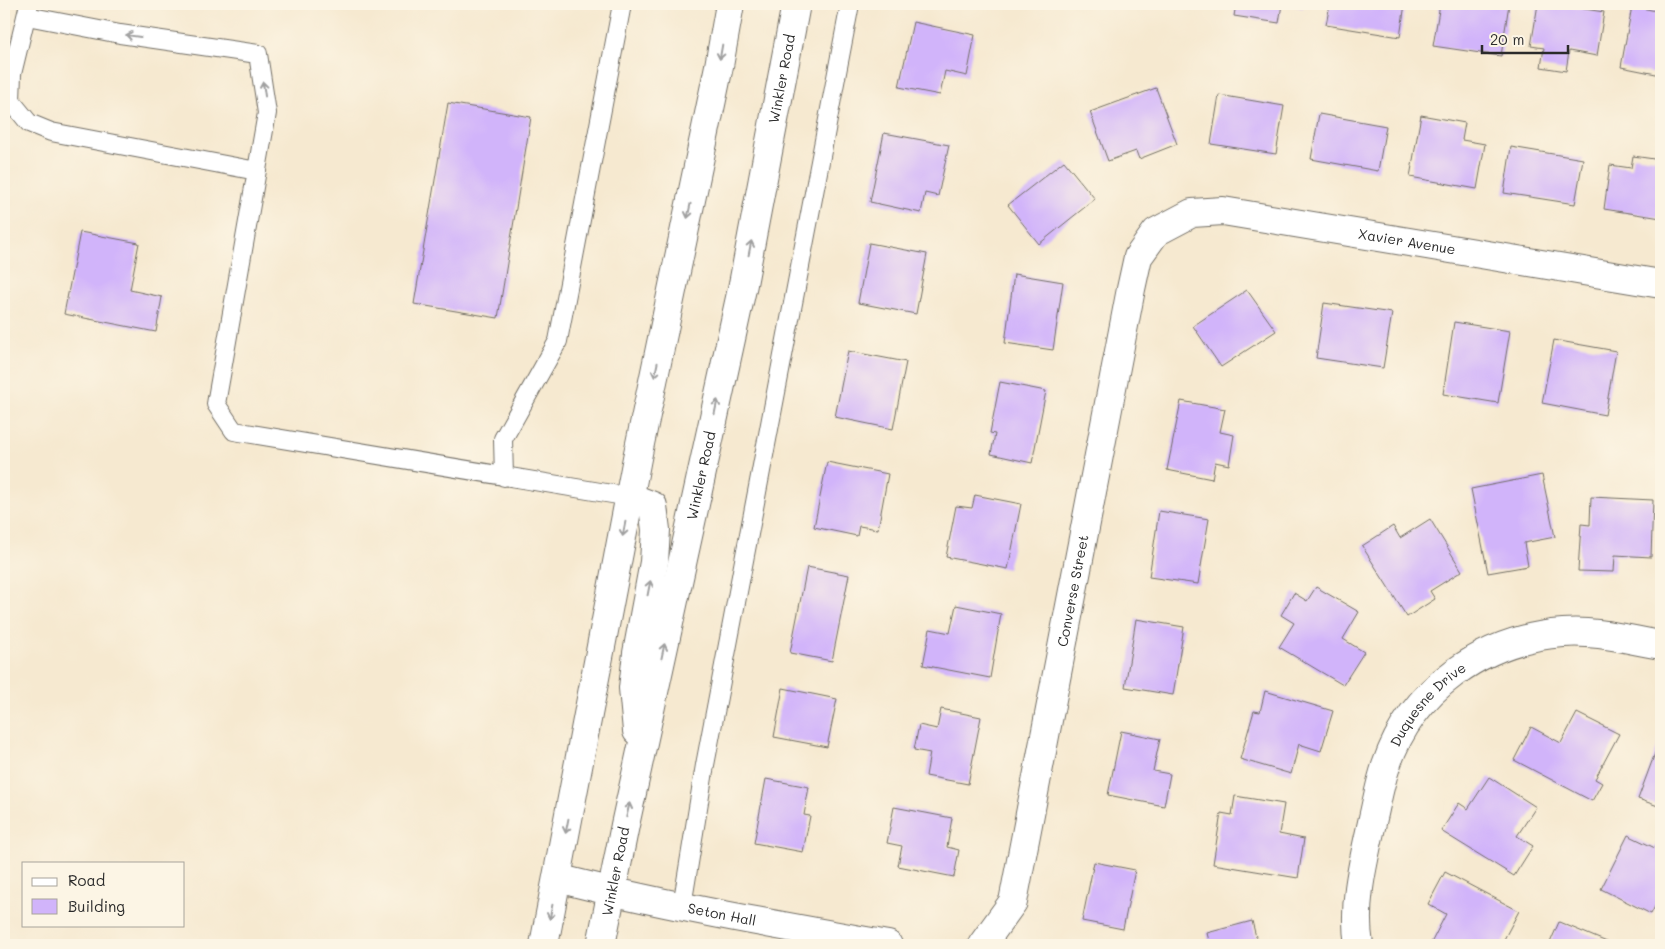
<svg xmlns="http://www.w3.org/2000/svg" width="1665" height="949" font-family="Mali,sans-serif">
<rect width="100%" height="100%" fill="#fcf5e5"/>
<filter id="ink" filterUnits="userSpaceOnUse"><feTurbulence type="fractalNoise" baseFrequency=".02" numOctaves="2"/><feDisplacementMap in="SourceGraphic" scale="10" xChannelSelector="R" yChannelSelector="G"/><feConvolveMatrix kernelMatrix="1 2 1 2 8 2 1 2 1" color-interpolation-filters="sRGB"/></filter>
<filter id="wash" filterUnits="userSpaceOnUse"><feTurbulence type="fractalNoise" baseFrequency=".0096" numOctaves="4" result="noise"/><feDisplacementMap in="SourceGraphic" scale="20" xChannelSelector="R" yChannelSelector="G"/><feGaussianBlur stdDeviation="1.12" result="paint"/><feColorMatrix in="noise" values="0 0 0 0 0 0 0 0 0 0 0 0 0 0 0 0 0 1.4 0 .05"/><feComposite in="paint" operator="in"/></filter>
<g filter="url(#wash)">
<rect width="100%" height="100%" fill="#f6e9d0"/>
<g id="blocks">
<path fill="#d1b4fa" d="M1236,4H1282L1279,23L1234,16Z
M1283,4H1304L1303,8Z
M1330,4H1405L1400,37L1326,25Z
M1440,4H1509L1501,56L1433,46Z
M1538,4H1552L1604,12L1597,56L1569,51L1566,71L1541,67L1544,48L1531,46Z
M1632,6L1661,12V75L1621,67Z
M913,22L975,35L967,76L945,71L940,95L899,87Z
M1156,88L1177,144L1139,159L1136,151L1108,161L1090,112Z
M1219,95L1284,106L1276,154L1211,144Z
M448,103L531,117L498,318L414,304Z
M1319,114L1386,126L1378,171L1311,159Z
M1421,115L1465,123L1462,140L1485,144L1477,189L1410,177Z
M884,133L949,145L938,196L925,193L921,213L870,202Z
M1511,147L1583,159L1575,204L1504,193Z
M1633,156L1661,160V218L1604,209L1610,165L1631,168Z
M1064,161L1095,199L1039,244L1008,205Z
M80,232L139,243L130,290L162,297L156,332L64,314Z
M869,243L927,254L916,314L858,303Z
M1014,274L1063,282L1053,350L1005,343Z
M1247,290L1276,331L1221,367L1193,326Z
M1324,303L1392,313L1383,368L1316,358Z
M1454,322L1510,331L1498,403L1443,394Z
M1554,340L1616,351L1605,415L1542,403Z
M848,351L906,362L893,429L835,417Z
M1000,382L1046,391L1032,463L991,454L995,434L990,433Z
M1181,401L1225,409L1220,432L1234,435L1229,465L1215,462L1212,479L1167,470Z
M827,462L888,474L878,529L859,526L857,536L814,527Z
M1542,475L1555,537L1524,543L1528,566L1488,573L1471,489Z
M975,495L1021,504L1008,569L946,557L956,506L972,508Z
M1591,497L1653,500L1651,557L1615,555L1614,572L1578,571L1581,524L1590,525Z
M1159,511L1209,519L1198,584L1149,577Z
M1430,519L1462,571L1430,591L1435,599L1407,617L1362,546L1393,526L1400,538Z
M807,567L849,575L832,661L790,653Z
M1316,587L1359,612L1343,639L1364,652L1343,685L1279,647L1294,623L1281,615L1294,593L1307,601Z
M956,605L1001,614L990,678L923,665L930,629L950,633Z
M1136,619L1184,627L1173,695L1125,687Z
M783,688L837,699L827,747L774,737Z
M1265,691L1333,711L1321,751L1299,744L1291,774L1240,759L1254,711L1260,712Z
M941,709L981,717L968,784L926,776L930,753L914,750L919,725L937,729Z
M1577,713L1619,734L1595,779L1602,783L1592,801L1514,760L1531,727L1561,743Z
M1121,731L1160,739L1153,771L1170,774L1164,806L1108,795Z
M1661,737V807L1638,799Z
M1489,777L1536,807L1517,836L1533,846L1514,876L1441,831L1459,803L1468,809Z
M766,779L809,787L804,815L810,816L803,852L754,843Z
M1235,796L1284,804L1279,834L1304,839L1298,878L1213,864L1221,813L1232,815Z
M894,807L952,818L947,847L959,850L954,877L898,866L902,846L887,843Z
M1628,835L1655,848L1661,836V895L1651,914L1601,889Z
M1094,862L1135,870L1123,929L1082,921Z
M1445,872L1519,911L1501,945H1430L1446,914L1428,904Z
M1252,921L1258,945H1210L1207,933Z
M1559,922L1614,945H1549Z"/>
</g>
</g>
<g filter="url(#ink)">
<use href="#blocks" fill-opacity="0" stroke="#726e65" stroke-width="1"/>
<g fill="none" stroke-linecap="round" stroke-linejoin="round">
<g stroke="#726e65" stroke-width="20">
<path id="service" d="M29,4L12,74L11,101L29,123L51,132L257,171
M27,16L120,34L258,54L267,113L216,404L234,431L630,497
M504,477L503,439L558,341L622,4
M682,906L705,765L850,4"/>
</g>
<g stroke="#726e65" stroke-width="30">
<g id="minor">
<path id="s1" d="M557,878C666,906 777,925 888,945"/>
<path id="s2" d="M982,945L1013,902L1131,289L1138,257L1156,232L1192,213L1223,211L1661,284"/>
<path id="s3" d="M1359,945C1352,903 1364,859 1373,818C1377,801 1380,783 1386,766C1412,689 1483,639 1563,633C1595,630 1630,640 1661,645"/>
</g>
</g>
<g stroke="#726e65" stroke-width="30">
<g id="tertiary">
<path d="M630,497L653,506L656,530L654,562L637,653L633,688L637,731"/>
<path d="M544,945L637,458L719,66L730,4"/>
<path id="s4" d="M601,945L625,825L743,284L796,4"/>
</g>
</g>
<use href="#service" stroke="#fff" stroke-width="18"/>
<use href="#minor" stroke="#fff" stroke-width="28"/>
<use href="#tertiary" stroke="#fff" stroke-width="28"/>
</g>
<defs><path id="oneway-shaft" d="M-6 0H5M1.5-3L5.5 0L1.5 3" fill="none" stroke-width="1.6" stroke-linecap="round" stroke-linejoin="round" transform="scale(1.25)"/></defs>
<g stroke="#a0a0a0">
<use href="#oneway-shaft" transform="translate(133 36) rotate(-172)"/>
<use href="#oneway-shaft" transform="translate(721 52) rotate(100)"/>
<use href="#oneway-shaft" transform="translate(264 89) rotate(-98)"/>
<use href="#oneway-shaft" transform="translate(689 211) rotate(102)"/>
<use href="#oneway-shaft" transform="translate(750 248) rotate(-79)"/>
<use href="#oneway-shaft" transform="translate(656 370) rotate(102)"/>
<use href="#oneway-shaft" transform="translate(716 407) rotate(-78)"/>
<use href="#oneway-shaft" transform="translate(624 529) rotate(101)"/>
<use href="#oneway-shaft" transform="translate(649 588) rotate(-79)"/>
<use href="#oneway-shaft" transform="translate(663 651) rotate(-78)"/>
<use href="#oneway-shaft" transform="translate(628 810) rotate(-77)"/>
<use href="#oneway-shaft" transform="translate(567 826) rotate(101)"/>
<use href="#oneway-shaft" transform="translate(551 912) rotate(101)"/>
</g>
</g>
<g text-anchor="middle" stroke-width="4" stroke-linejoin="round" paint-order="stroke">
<g font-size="14" fill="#2b2b2b" stroke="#fcf5e5">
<text dy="5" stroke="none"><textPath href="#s4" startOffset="885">Winkler Road</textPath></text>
<text dy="5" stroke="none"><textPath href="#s2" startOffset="999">Xavier Avenue</textPath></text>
<text dy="5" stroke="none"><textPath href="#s4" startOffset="480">Winkler Road</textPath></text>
<text dy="5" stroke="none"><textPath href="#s2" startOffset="370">Converse Street</textPath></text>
<text dy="5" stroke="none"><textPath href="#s3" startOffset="258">Duquesne Drive</textPath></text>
<text dy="5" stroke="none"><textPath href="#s4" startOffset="75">Winkler Road</textPath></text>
<text dy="5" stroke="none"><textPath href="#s1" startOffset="169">Seton Hall</textPath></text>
</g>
</g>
<rect width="1665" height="949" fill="none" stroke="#fcf5e5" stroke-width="20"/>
<rect x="22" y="862" width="162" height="65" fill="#fcf5e5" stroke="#a8a49b"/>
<rect x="32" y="878" width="25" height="8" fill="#ffffff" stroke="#a8a49b"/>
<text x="68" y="886" font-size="15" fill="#2b2b2b">Road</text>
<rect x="32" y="899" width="25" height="15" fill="#d1b4fa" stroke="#a8a49b"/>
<text x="68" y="912" font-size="15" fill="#2b2b2b">Building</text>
<path d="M1482 45v8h86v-8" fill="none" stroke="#2b2b2b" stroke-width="2.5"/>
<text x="1490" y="45" font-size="15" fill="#2b2b2b" stroke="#fcf5e5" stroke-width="4" paint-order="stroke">20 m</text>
</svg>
